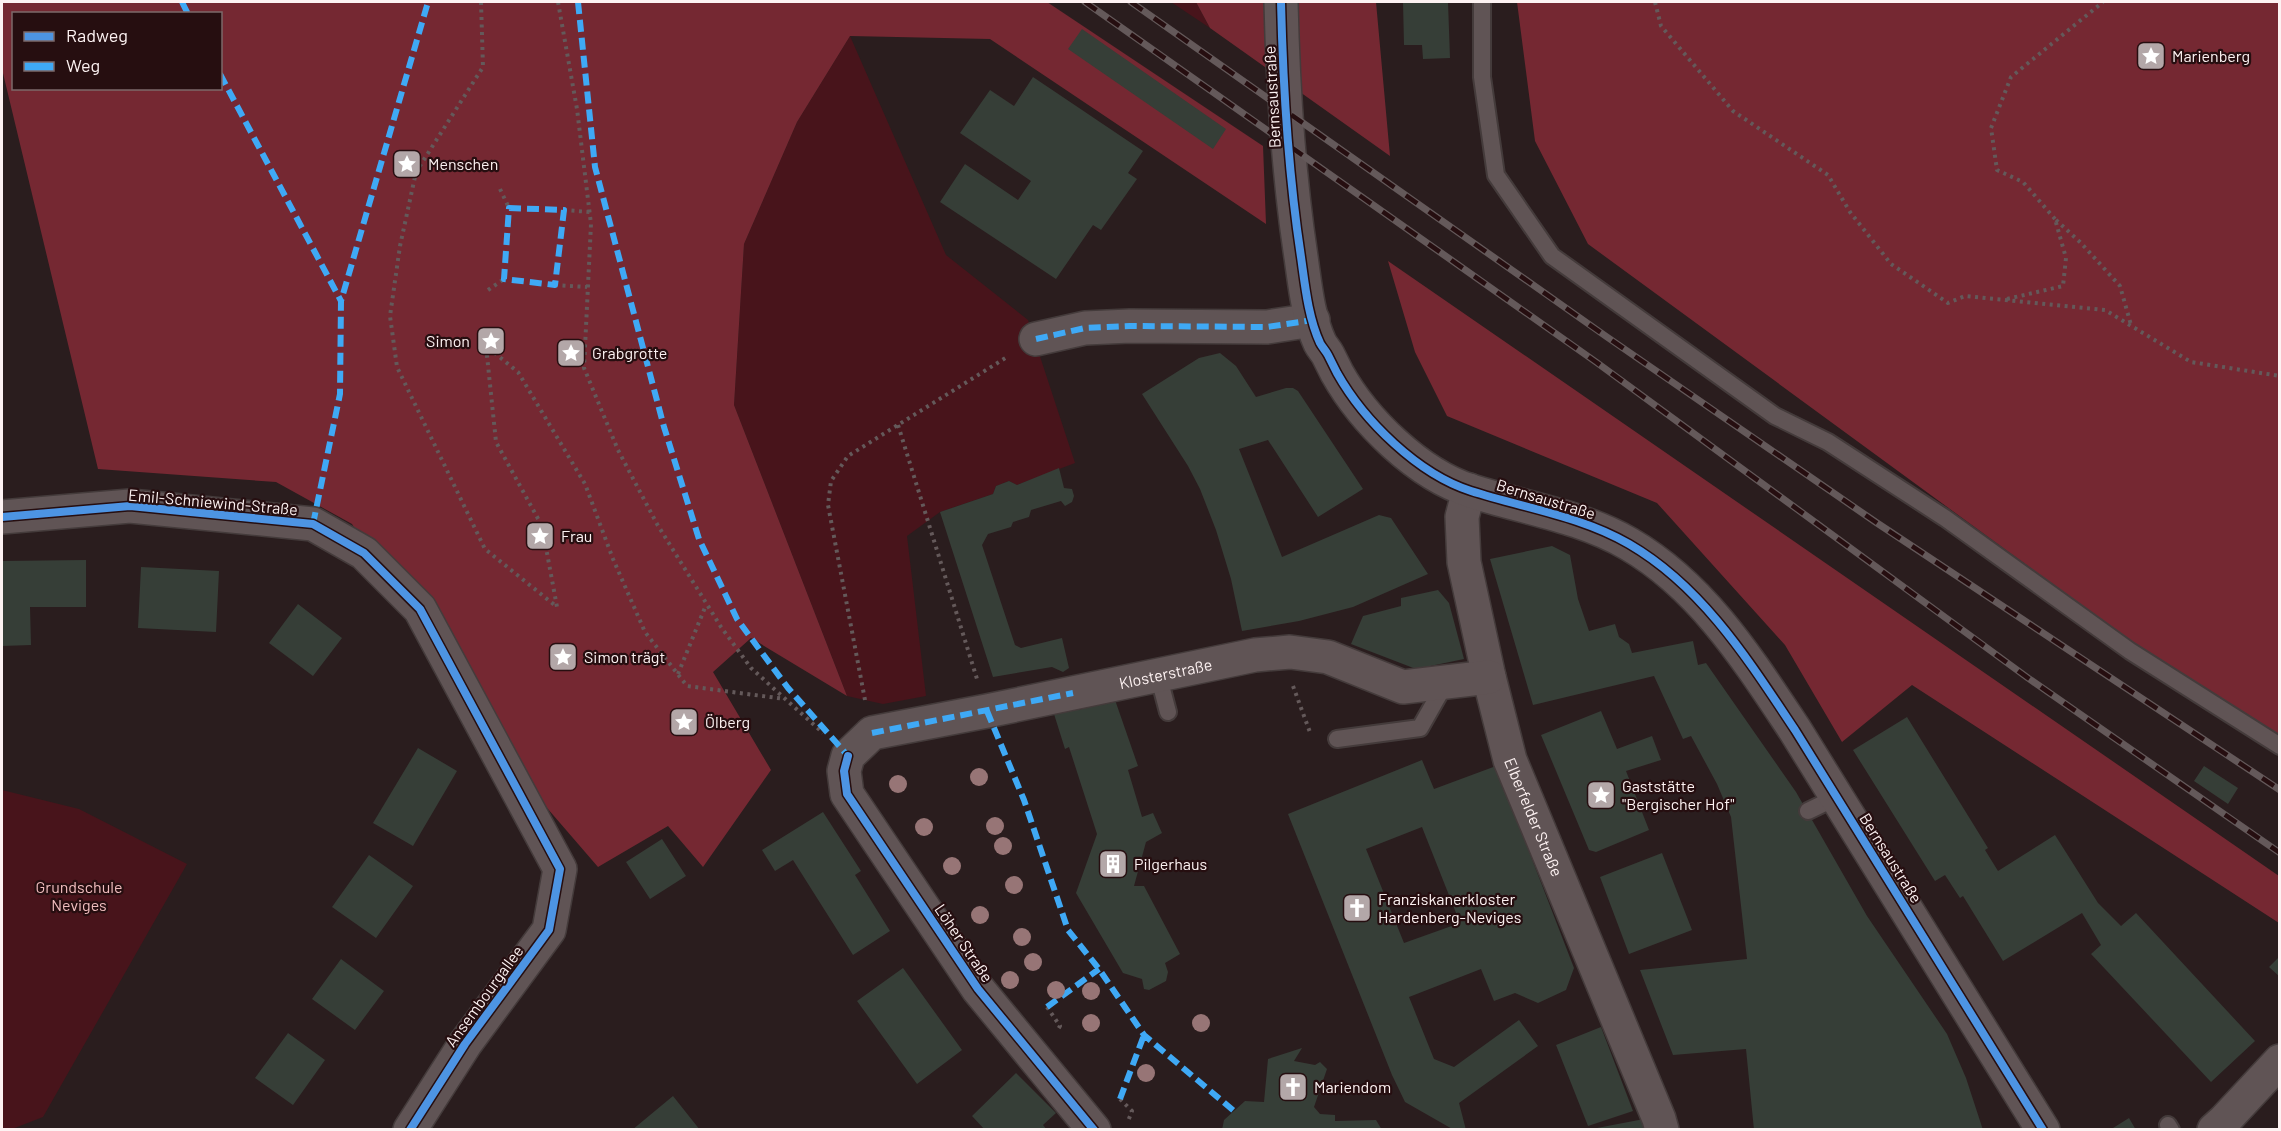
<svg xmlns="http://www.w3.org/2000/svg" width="2281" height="1131" font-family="Barlow,sans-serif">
<rect width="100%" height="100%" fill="#2a1d1e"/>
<path fill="#48141b" d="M1171,2H1196L1210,28Z
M850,36L946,255L1028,320L1075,463L1017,485L1009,481L996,486L993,494L940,512L907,536L926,696L883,704L847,696L734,405L744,244L797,122Z
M2,790L79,809L187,864L43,1117L12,1129H2Z"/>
<path fill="#752832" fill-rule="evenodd" d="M2,2H1047L1263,146L1266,224L990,39L850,36L797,122L744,244L734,405L847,696L751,638L713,672L771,770L703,867L668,826L598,867L485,736L352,524L276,482L98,469L2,69ZM14,14H220V88H14Z
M1196,2H1376L1390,156L1210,28Z
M1517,2H2279V750L1588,244L1535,141Z
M1388,261L2279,876V923L1912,685L1842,742L1785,645L1657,503L1447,416L1415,352Z"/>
<path fill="#363e37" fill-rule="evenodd" d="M1403,2H1448L1450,58L1423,59L1422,45H1404Z
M1082,29L1226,129L1213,149L1068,49Z
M1033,77L1143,151L1128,173L1137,179L1101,230L1093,225L1056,279L940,202L965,164L1018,200L1031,181L960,133L990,90L1014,106Z
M1220,353L1236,366L1256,397L1286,388H1293L1298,391L1363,489L1318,517L1268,440L1239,449L1282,557L1379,515L1391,518L1428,574L1353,607L1299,621L1242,631L1231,579L1216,530L1200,489L1188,466L1142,394L1199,358Z
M1059,468L1064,488L1072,489L1074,496L1072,502L1065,506L1061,501L1031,510L1029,517L1013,522L1011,527L988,534L982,545L1015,645L1021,648L1062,638L1069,668L1063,672L1052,667L993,677L940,512L993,494L996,486L1009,481L1017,485Z
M1552,546L1570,555L1578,599L1589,631L1615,624L1619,637L1629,644L1632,653L1693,641L1698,665L1706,663L1796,792L1867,916L1947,1034L1966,1078L1983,1130H1754L1746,1049L1673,1055L1640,970L1747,959L1731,817L1717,784L1691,736L1683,739L1654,676L1533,705L1490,559Z
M86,560V607H30L31,645L2,646V561Z
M141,567L219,571L216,632L138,628Z
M1438,590L1449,603L1464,659L1416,669L1351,644L1363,616L1401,606V598Z
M298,604L342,638L313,676L269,643Z
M1114,697L1138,766L1128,770L1142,817L1153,813L1162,833L1146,842L1134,886H1144L1180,954L1165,963L1168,972L1166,981L1149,990L1144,989L1142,979L1123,973L1076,893L1097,834L1069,747L1065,749L1054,714L1074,707L1079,710Z
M1601,711L1617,749L1652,736L1661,760L1626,771L1649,830L1596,852L1589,850L1541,735Z
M1907,717L1988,848L1985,850L1998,871L2055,835L2098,903L2121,926L2136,913L2255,1041L2211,1082L2091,954L2101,945L2082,913L2003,961L1963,896L1960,898L1945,875L1935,881L1853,750Z
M418,748L457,771L413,846L373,823Z
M1422,760L1434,789L1496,766L1574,968L1566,990L1538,1003L1515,993L1494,1001L1481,969L1409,997L1434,1059L1454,1067L1519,1020L1538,1046L1459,1103L1466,1130H1454L1405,1102L1392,1075L1288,814ZM1422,827L1460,923L1404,943L1366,849Z
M2204,766L2238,788L2228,804L2194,781Z
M823,812L861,871L855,875L890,931L853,955L793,860L775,871L762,850Z
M662,839L686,876L650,899L626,862Z
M1662,853L1692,930L1629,954L1600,877Z
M369,855L413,886L376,938L332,907Z
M2280,956V977L2269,967Z
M341,959L384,991L355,1030L312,999Z
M903,968L962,1050L917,1084L857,1001Z
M1601,1027L1633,1111L1588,1126L1556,1045Z
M288,1033L325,1060L293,1105L255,1078Z
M1302,1048L1294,1061L1315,1065L1320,1062L1327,1069L1314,1107L1320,1114L1335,1115V1121L1376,1120L1382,1130H1222L1224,1120L1245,1101L1264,1102L1268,1059Z
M1016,1073L1056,1113L1043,1125L1047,1130H985L972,1116Z
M673,1096L700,1130H632Z
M2129,1118L2136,1130H2114L2113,1128Z
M1644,1119L1646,1130H1597V1128Z"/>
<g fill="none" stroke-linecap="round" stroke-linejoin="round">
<g stroke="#443b3b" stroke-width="20">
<path id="lane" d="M1482,2V77L1496,175L1552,256L1775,416L1828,442L1945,518L2130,651L2280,746
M1158,674L1168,712
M1337,739L1420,728L1445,684
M1808,811L1837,797
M2168,1125L2171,1130"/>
</g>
<g stroke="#443b3b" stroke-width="36">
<g id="street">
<path d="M1036,339L1085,328L1130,326L1267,327L1313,320"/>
<path id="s1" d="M1469,490L1462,517L1464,562L1489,677L1510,760L1659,1119L1662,1130"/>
<path d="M2,517L130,506L313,524L364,553L420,609L560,869L549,930L465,1044L410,1130"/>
<path id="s2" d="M1094,1130L978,989L847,794L844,771L848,756L872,733L987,711L1255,655L1290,652L1328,657L1403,687L1489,677"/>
<path d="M2214,1130L2224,1121L2280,1061"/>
</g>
</g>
<g stroke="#443b3b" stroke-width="36">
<path id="secondary" d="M1281,2C1283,87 1288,172 1301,257C1305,285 1308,317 1320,343C1322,347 1326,351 1328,355C1331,361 1334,367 1337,373C1364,421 1418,474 1471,491C1524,508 1581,516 1629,544C1703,587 1749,661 1795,730L2043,1130"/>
</g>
<path stroke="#64595a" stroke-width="4" stroke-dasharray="3 4.5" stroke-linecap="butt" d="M481,2L483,67L416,172L400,246L390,316L397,367L485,549L557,607L542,526L496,442L486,346L518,372L585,484L613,559L645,632L687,686L785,699
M558,2L577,109L591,224L584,368L618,450L657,524L721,627L751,668L823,733
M1655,2L1661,26L1733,111L1828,175L1850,212L1891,264L1948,303L1965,296L2105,310L2191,362L2280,376
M2280,180V181
M500,189L509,208
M564,210L590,212
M2055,219L2023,182L1997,170L1991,128L2011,77L2103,2
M555,285L587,287
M488,290L504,279
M2007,299L2063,286L2066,258L2055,219L2081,243L2120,286L2131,325
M898,425L977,679
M678,674L706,605
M1293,686L1311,735
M865,700L828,505L831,481L848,456L1007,357
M1047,1007L1060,1026L1057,1031
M1120,1099L1132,1111L1128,1121"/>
<use href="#lane" stroke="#605455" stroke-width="16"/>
<use href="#street" stroke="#605455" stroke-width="33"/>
<use href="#secondary" stroke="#605455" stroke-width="33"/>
<g stroke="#64595a" stroke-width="7">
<path id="rail" d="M1085,2L1596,362L2028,678L2280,853
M1131,2L1607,337L1877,523L2280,790"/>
</g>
<use href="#rail" stroke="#260e10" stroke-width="4.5" stroke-dasharray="14" stroke-linecap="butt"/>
<path stroke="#3fa9f5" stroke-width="6" stroke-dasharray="12 6" stroke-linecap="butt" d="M182,2L188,14
M578,2L595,167L664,427L699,539L737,619L788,688L848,756
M220,74L341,301
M509,208L564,210L555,285L504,279Z
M1036,339L1085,328L1130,326L1267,327L1313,320
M313,524L340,394L341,301L428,2
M987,711L1024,800L1068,930L1099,969L1144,1035L1234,1111
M872,733L1073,693
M1047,1007L1099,969
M1120,1099L1144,1035"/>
<g stroke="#260e10" stroke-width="11">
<path id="cycleway" d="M1281,2C1283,87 1288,172 1301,257C1305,285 1308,317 1320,343C1322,347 1326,351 1328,355C1331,361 1334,367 1337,373C1364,421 1418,474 1471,491C1524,508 1581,516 1629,544C1703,587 1749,661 1795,730L2043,1130
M2,517L130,506L313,524L364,553L420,609L560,869L549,930L465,1044L410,1130
M848,756L844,771L847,794L978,989L1094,1130"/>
</g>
<use href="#cycleway" stroke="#4d94e3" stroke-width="8"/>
</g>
<g fill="#977576">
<circle cx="979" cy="777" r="9"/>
<circle cx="898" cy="784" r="9"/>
<circle cx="995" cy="826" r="9"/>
<circle cx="924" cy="827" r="9"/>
<circle cx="1003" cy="846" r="9"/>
<circle cx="952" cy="866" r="9"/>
<circle cx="1014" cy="885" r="9"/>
<circle cx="980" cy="915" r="9"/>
<circle cx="1022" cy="937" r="9"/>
<circle cx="1033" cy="962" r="9"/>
<circle cx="1010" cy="980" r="9"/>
<circle cx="1056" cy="990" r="9"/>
<circle cx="1091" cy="991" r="9"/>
<circle cx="1091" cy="1023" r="9"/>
<circle cx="1201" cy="1023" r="9"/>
<circle cx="1146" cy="1073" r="9"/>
</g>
<defs>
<g id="sight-square" transform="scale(1.5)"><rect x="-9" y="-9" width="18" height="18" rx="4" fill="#b3a7a8" stroke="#260e10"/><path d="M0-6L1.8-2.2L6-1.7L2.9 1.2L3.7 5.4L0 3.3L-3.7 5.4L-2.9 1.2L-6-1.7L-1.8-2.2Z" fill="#fff"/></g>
<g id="building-square" transform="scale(1.5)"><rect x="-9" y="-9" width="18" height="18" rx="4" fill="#b3a7a8" stroke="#260e10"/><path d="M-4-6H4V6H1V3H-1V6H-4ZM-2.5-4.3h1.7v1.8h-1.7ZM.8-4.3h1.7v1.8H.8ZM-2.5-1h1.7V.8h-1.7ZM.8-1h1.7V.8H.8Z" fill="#fff"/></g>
<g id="church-square" transform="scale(1.5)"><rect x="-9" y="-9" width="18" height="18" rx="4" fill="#b3a7a8" stroke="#260e10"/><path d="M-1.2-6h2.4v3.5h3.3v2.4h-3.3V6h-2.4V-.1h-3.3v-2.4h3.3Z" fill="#fff"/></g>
</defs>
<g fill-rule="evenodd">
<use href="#sight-square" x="2151" y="56"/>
<use href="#sight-square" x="407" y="164"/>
<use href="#sight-square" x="491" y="341"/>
<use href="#sight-square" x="571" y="353"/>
<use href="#sight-square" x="540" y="536"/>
<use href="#sight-square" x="563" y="657"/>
<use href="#sight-square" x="684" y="722"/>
<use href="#sight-square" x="1601" y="795"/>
<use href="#building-square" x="1113" y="864"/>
<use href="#church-square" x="1357" y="908"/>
<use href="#church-square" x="1293" y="1087"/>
</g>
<g text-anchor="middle" stroke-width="4.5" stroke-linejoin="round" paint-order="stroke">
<g font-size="16" fill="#fdf2f2" stroke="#260e10" text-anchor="start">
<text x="2172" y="62">Marienberg</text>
<text x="428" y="170">Menschen</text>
<text x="470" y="347" text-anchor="end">Simon</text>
<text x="592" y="359">Grabgrotte</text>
<text x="561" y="542">Frau</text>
<text x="584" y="663">Simon trägt</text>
<text x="705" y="728">Ölberg</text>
<text x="1622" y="792">Gaststätte<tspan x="1622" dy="18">"Bergischer Hof"</tspan></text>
<text x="1134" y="870">Pilgerhaus</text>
<text x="1378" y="905">Franziskanerkloster<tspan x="1378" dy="18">Hardenberg-Neviges</tspan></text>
<text x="1314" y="1093">Mariendom</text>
</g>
<g font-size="16" fill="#fdf2f2" stroke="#260e10">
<text transform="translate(1272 97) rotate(-93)" y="6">Bernsaustraße</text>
<text transform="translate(1546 499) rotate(17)" y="6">Bernsaustraße</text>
<text transform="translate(213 502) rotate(5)" y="6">Emil-Schniewind-Straße</text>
<text dy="6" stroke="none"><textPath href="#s2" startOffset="789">Klosterstraße</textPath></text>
<text dy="6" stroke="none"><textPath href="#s1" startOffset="338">Elberfelder Straße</textPath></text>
<text transform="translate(1891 858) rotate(58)" y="6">Bernsaustraße</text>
<text transform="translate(964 943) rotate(56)" y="6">Löher Straße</text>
<text transform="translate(484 996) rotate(-54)" y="6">Ansembourgallee</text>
</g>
<g font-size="16" fill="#f0bdbe" stroke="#260e10">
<text x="79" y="893">Grundschule<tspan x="79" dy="18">Neviges</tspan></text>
</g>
</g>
<rect width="2281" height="1131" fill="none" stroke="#fdf2f2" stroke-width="6"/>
<rect x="12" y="12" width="210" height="78" fill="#260e10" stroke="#7c696a" stroke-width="1.5"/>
<rect x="24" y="32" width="30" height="9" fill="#4d94e3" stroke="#7c696a" stroke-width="1.5"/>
<text x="66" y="42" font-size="18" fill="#fdf2f2">Radweg</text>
<rect x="24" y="62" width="30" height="9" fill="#3fa9f5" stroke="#7c696a" stroke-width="1.5"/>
<text x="66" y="72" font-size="18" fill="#fdf2f2">Weg</text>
</svg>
